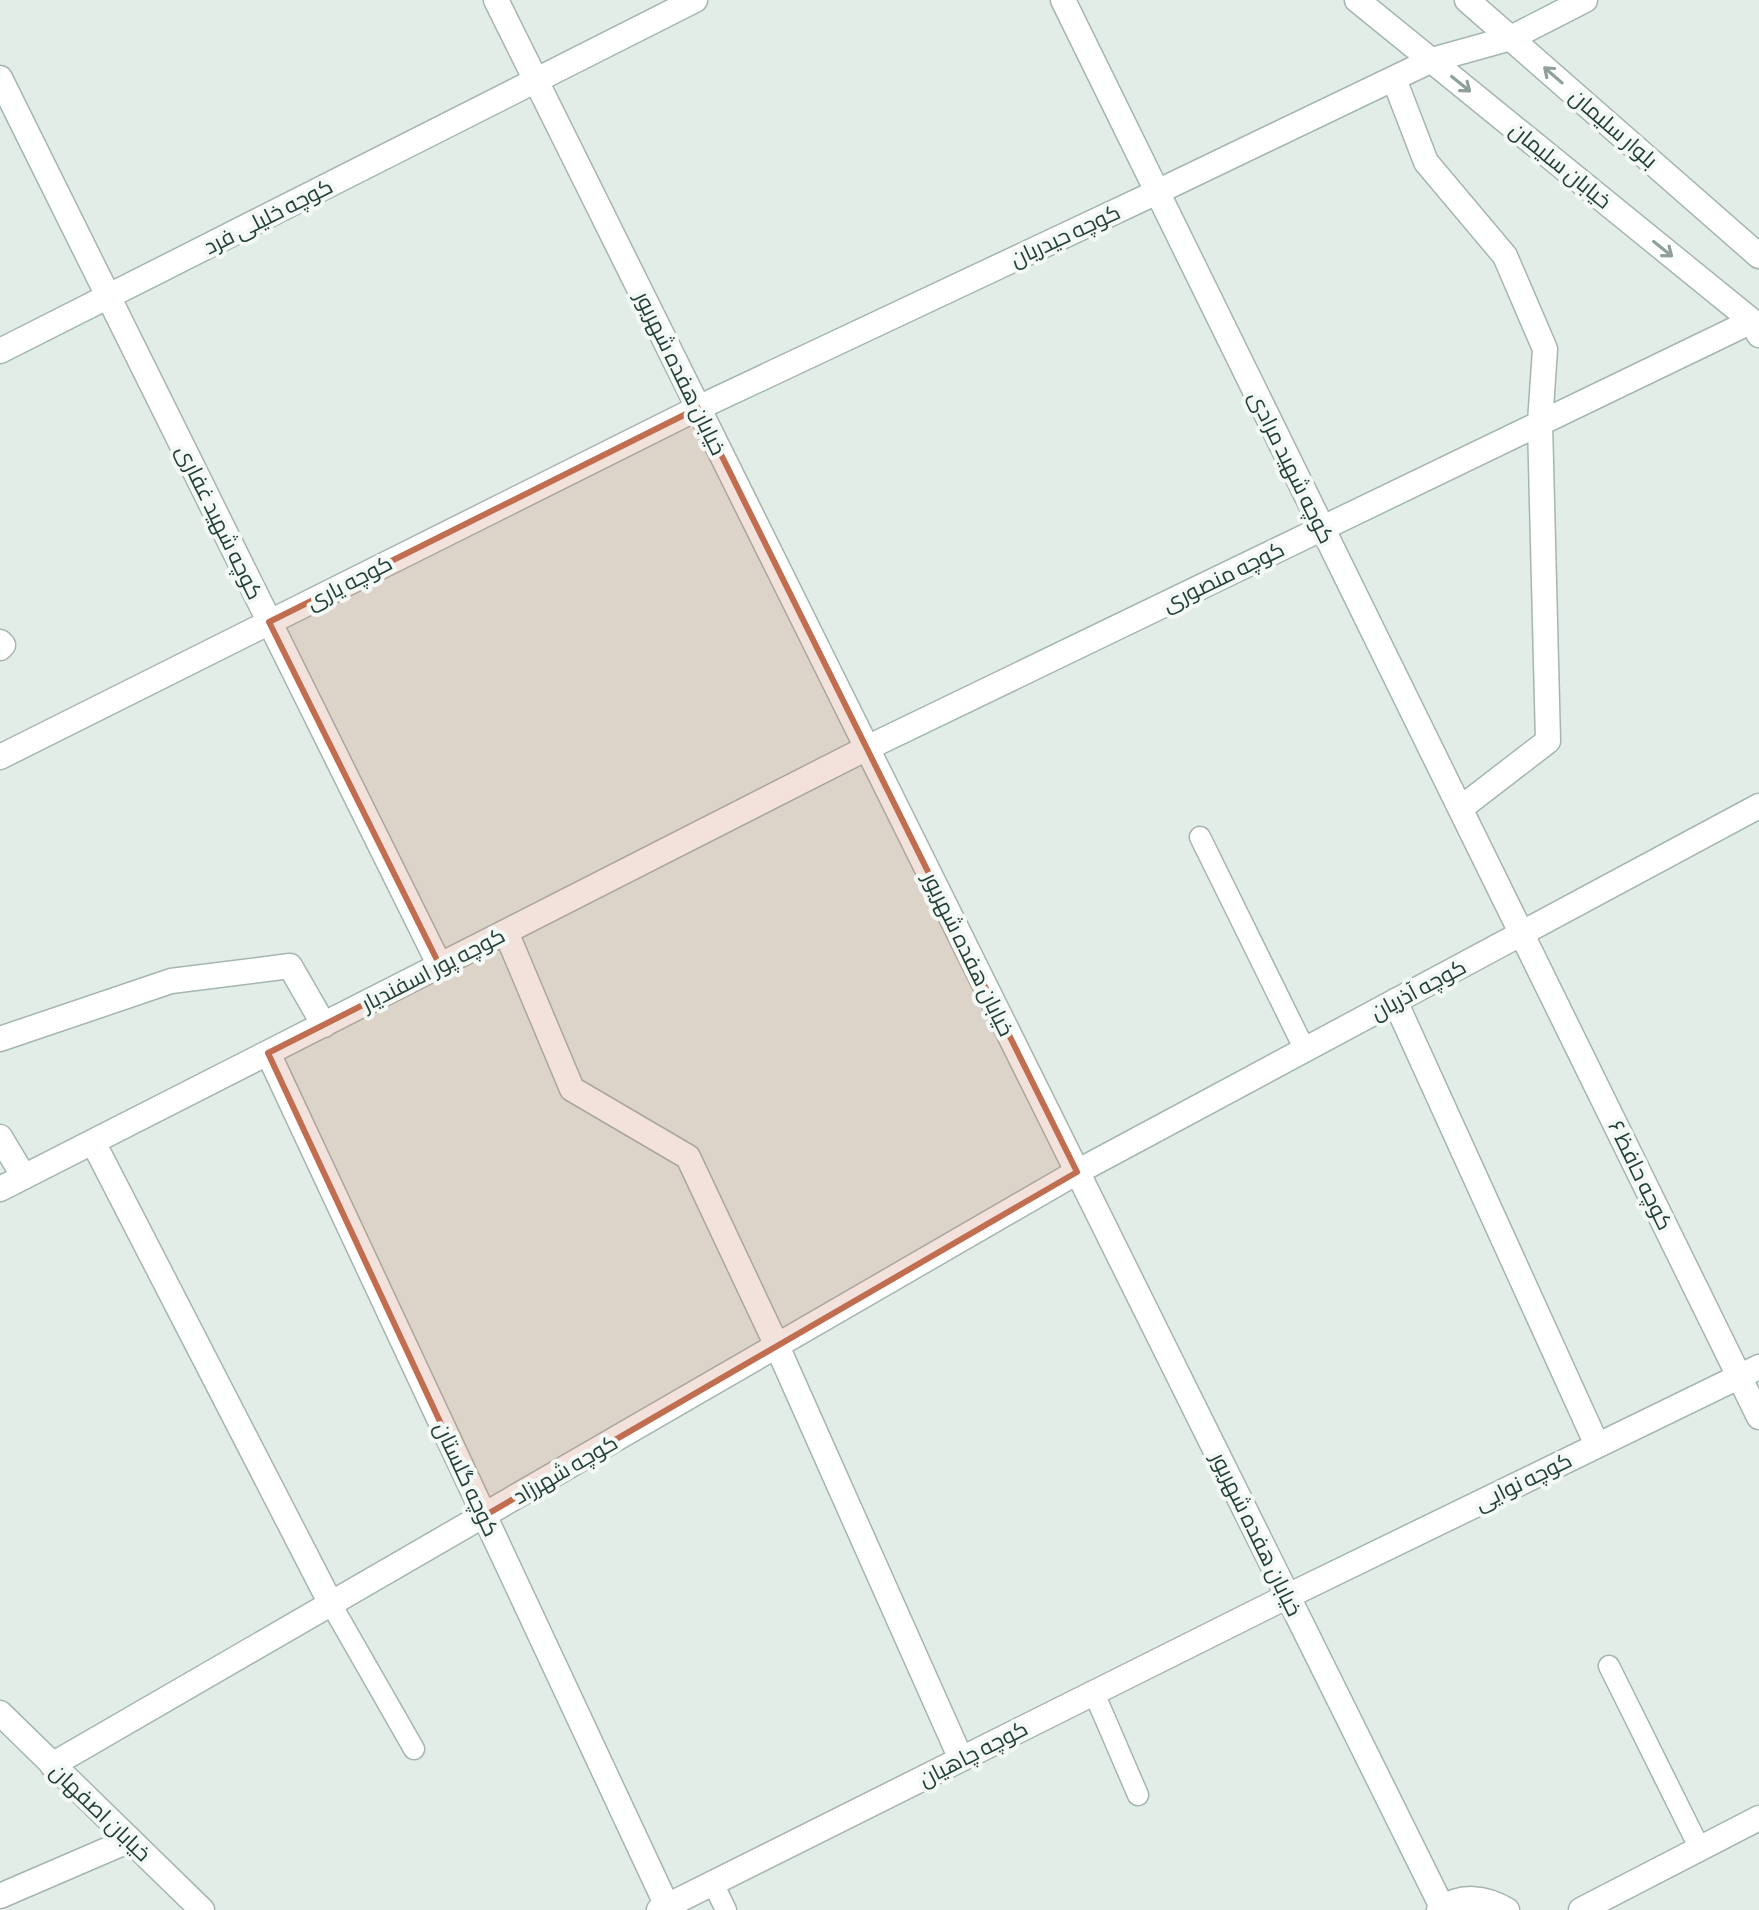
<svg xmlns="http://www.w3.org/2000/svg" width="1759" height="1910" font-family="'Alegreya Sans',Cairo,sans-serif">
<rect width="100%" height="100%" fill="#e3ede8"/>
<g fill="none" stroke-linecap="round" stroke-linejoin="round">
<g stroke="#a5b5af" stroke-width="23">
<path id="service" d="M1200,837L1305,1050
M331,1604L414,1749
M1609,1666L1700,1849
M1094,1693L1138,1795
M713,1883L726,1910"/>
</g>
<g stroke="#a5b5af" stroke-width="27">
<path id="minor" d="M1063,0L1759,1417
M0,78L440,966
M1394,79L1426,162L1505,256L1545,349L1540,423L1548,741L1461,808
M0,351L695,0
M0,642L3,645L0,648
M0,757L698,408L1157,192L1432,60L1511,38L1585,0
M506,932L572,1089L688,1157L777,1346L961,1759
M1395,1001L1597,1445
M0,1039L171,981L290,966L324,1025
M268,1053L667,1906
M0,1137L24,1177
M93,1142L331,1604
M0,1189L867,748L1752,321
M52,1765L1077,1172L1759,806
M0,1896L130,1840
M659,1910L1288,1596L1759,1367"/>
</g>
<g stroke="#a5b5af" stroke-width="27">
<path id="tertiary" d="M496,0L1442,1907
M1357,0L1752,321L1759,335
M1467,0L1759,256
M0,1713L202,1910
M1439,1910C1461,1894 1485,1897 1507,1910
M1581,1910L1759,1818"/>
</g>
<use href="#service" stroke="#fff" stroke-width="20"/>
<use href="#minor" stroke="#fff" stroke-width="24"/>
<use href="#tertiary" stroke="#fff" stroke-width="24"/>
</g>
<defs><path id="oneway-shaft" d="M-6 0H5M1.5-3L5.5 0L1.5 3" fill="none" stroke-width="1.6" stroke-linecap="round" stroke-linejoin="round" transform="scale(2)"/></defs>
<g stroke="#909f9b">
<use href="#oneway-shaft" transform="translate(1553 75) rotate(-139)"/>
<use href="#oneway-shaft" transform="translate(1461 84) rotate(39)"/>
<use href="#oneway-shaft" transform="translate(1663 249) rotate(39)"/>
</g>
<path fill="#c16e50" fill-opacity="0.2" stroke="#c16e50" stroke-width="6" stroke-linejoin="round" d="M698,408L1077,1172L484,1516L268,1053L440,966L269,622Z"/>
<g text-anchor="middle" stroke-width="8" stroke-linejoin="round" paint-order="stroke">
<g font-size="22" fill="#223f37" stroke="#f4f9f6">
<text transform="translate(1614 128) rotate(41)" y="8">بلوار سلیمان</text>
<text transform="translate(1561 165) rotate(39)" y="8">خیابان سلیمان</text>
<text transform="translate(268 216) rotate(-27)" y="8">کوچه خلیلی فرد</text>
<text transform="translate(1065 235) rotate(-25)" y="8">کوچه حیدریان</text>
<text transform="translate(681 373) rotate(64)" y="8">خیابان هفده شهریور</text>
<text transform="translate(1292 467) rotate(64)" y="8">کوچه شهید مرادی</text>
<text transform="translate(220 522) rotate(64)" y="8">کوچه شهید غفاری</text>
<text transform="translate(1223 576) rotate(-26)" y="8">کوچه منصوری</text>
<text transform="translate(349 582) rotate(-27)" y="8">کوچه یاری</text>
<text transform="translate(969 954) rotate(64)" y="8">خیابان هفده شهریور</text>
<text transform="translate(433 969) rotate(-27)" y="8">کوچه پور اسفندیار</text>
<text transform="translate(1418 989) rotate(-28)" y="8">کوچه آذریان</text>
<text transform="translate(1641 1175) rotate(64)" y="8">کوچه حافظ ۶</text>
<text transform="translate(565 1469) rotate(-30)" y="8">کوچه شهرزاد</text>
<text transform="translate(467 1479) rotate(65)" y="8">کوچه گلستان</text>
<text transform="translate(1523 1481) rotate(-26)" y="8">کوچه نوایی</text>
<text transform="translate(1257 1534) rotate(64)" y="8">خیابان هفده شهریور</text>
<text transform="translate(973 1753) rotate(-27)" y="8">کوچه چاهیان</text>
<text transform="translate(101 1812) rotate(44)" y="8">خیابان اصفهان</text>
</g>
</g>
</svg>
